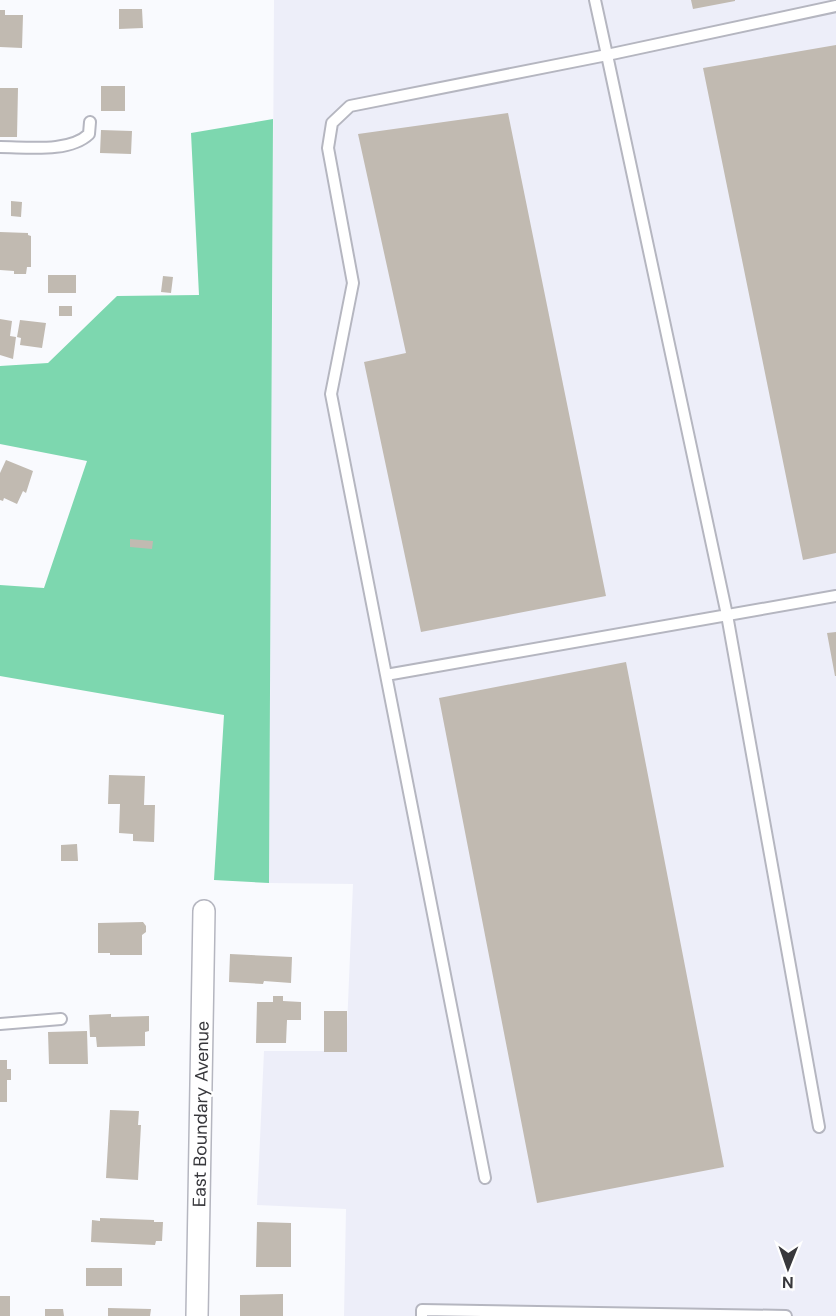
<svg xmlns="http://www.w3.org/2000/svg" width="836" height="1316" font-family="'DM Sans',sans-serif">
<rect width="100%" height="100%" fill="#f9fafe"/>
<path fill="#edeef9" d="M274,0H836V1316H344L346,1209L257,1205L264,1051H346L353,884L269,883Z"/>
<path fill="#7dd7af" d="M273,119L269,883L214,880L224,715L0,676V585L44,588L87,461L0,444V366L48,363L117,296L199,295L191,133Z"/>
<path fill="#c1bab1" d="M691,0H735V1L693,9Z
M119,9H142L143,28L119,29Z
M0,10H5V15H23L22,48L0,47Z
M836,45V553L803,560L703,68Z
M101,86H125V111H101Z
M0,88H18L17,137H0Z
M508,113L606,596L421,632L364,362L406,353L358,134Z
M101,130L132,131L131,154L100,153Z
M11,201L22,202L21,217L11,216Z
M0,232L28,233V235L31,236V267H27L26,274H14V271L0,270Z
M48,275H76V293H48Z
M163,276L173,277L171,293L161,292Z
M59,306H72V316H59Z
M0,319L12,321L10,336L16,337L13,359L0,355Z
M20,320L46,323L42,348L20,345L21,338L17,337Z
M6,460L33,471L26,493L23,491L17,504L4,498L3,501L0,500V473Z
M130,539L153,541L152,549L130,547Z
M836,632V676H835L827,633Z
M626,662L724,1167L537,1203L439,698Z
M109,775L145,776L144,805H155L154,842L133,841V834L119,833L120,804H108Z
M77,844L78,861H61V845Z
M143,922L146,926V932L142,935V955H110V953H98V923Z
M230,954L292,957L291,983L264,981L263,984L229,982Z
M273,996H283V1001L301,1002V1020H287L286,1043H256L257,1002H273Z
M324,1011H347V1052H324Z
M111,1014V1017L149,1016V1031L145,1032V1046L97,1047L96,1037H90L89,1015Z
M87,1031L88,1064H49L48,1032Z
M0,1060H7V1069H11V1080H7V1102H0Z
M110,1110L139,1111L138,1125H141L138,1180L106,1178Z
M100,1218L154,1220V1222H163L162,1241H156L155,1245L91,1242L92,1220L100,1221Z
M257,1222L291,1223V1267H256Z
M86,1268H122V1286H86Z
M283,1294V1316H240V1295Z
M0,1296H10V1316H0Z
M108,1308L151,1309L150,1316H108Z
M45,1309H63L64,1316H45Z"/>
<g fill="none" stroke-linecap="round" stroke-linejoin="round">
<g stroke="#b5b6c0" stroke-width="14">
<path id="lane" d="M595,0L607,55L836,6
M0,147C27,147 69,153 89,134L90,122
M386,675L331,394L353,283L328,148L332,123L350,106L607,55L727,615L819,1127
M0,1024L61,1019
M485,1178L386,675L836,596
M422,1316V1310L786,1316"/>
</g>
<g stroke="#b5b6c0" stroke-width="24">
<path id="street" d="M197,1316L204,911"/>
</g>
<use href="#lane" stroke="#fff" stroke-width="10"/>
<use href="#street" stroke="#fff" stroke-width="21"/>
</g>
<g text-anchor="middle" stroke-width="4.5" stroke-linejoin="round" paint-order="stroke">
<g font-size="18" fill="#38383c" stroke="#fff">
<text transform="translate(201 1114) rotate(-89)" y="6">East Boundary Avenue</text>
</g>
</g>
<g transform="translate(788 1268) rotate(181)" stroke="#ffffff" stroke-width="4.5" paint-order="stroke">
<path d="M0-4.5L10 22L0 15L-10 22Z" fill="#38383c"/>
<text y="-9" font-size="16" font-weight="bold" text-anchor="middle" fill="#38383c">N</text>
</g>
</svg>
